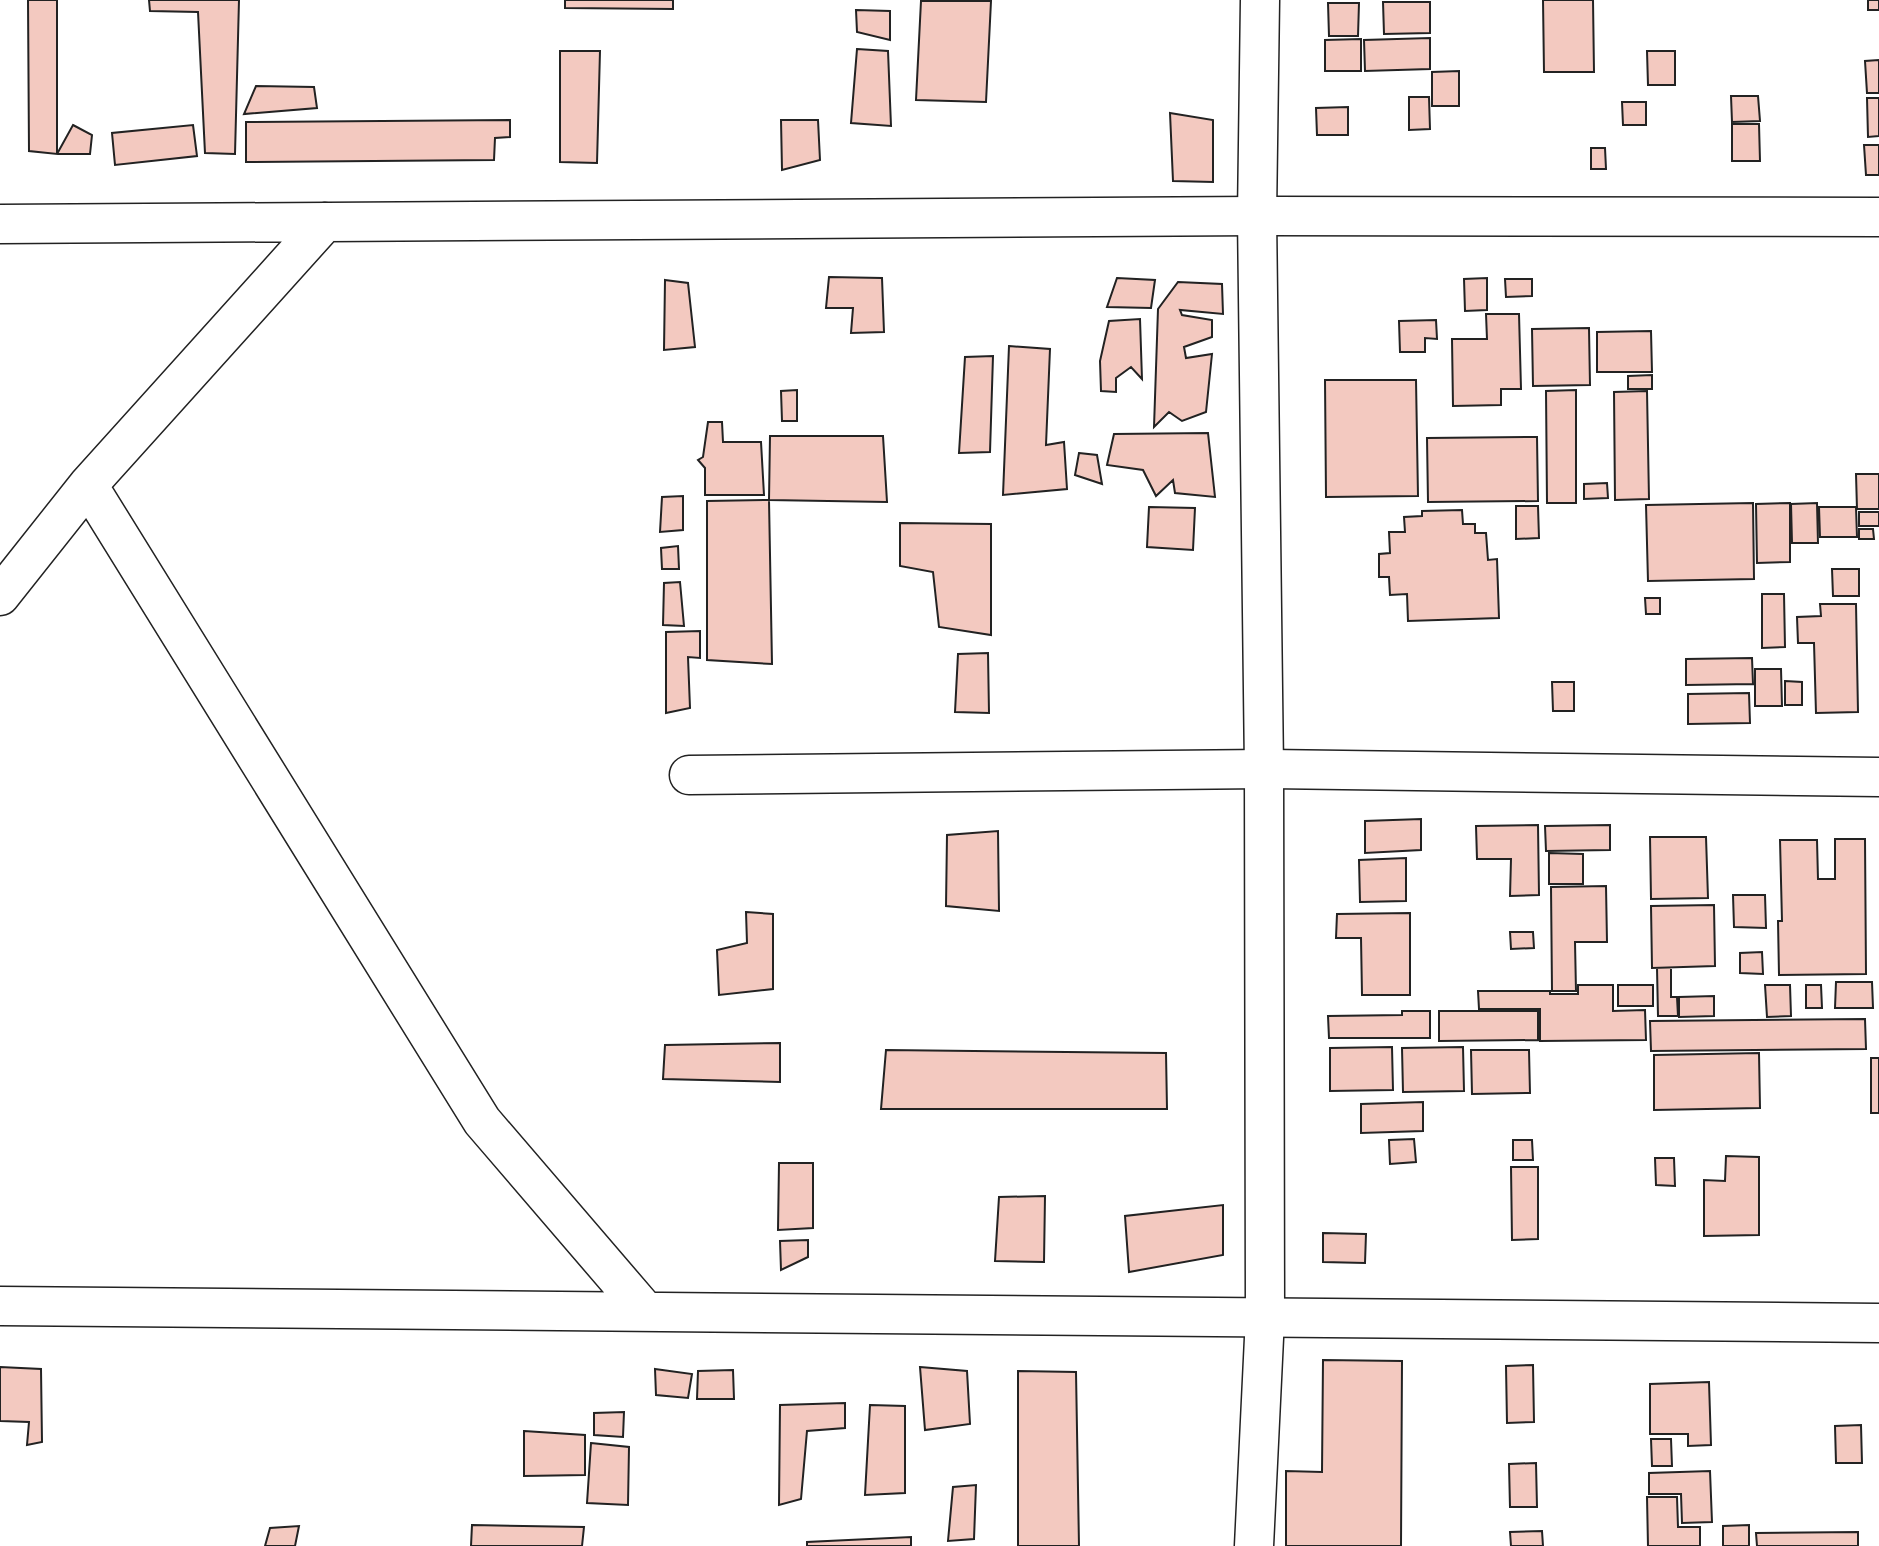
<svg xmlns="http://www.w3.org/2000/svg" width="1879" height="1546" font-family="'Fira Sans Condensed',sans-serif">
<rect width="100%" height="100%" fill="#fff"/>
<path fill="#f3c9c0" stroke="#222" stroke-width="2" d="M28,0H57V154L29,151Z
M149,0H239L235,154L205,153L198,12L150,11Z
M565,0H673V9L565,8Z
M1543,0H1593L1594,72H1544Z
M1868,0H1879V10H1868Z
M921,1H991L986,102L916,100Z
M1383,2H1430V33L1384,34Z
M1328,3H1359L1358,36H1329Z
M856,10L890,11V40L857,32Z
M1430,38V69L1365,71L1364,40Z
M1361,39V71H1325V40Z
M857,49L888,51L891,126L851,123Z
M560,51H600L597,163L560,162Z
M1647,51H1675V85H1648Z
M1879,60V93H1867L1865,61Z
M1459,71V106H1432V72Z
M256,86L314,87L317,108L244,114Z
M1731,96H1758L1760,121L1732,122Z
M1409,97H1429L1430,129L1409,130Z
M1867,98H1879V136L1868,137Z
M1622,102H1646V125H1623Z
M1348,107V135H1317L1316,108Z
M1170,113L1213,120V182L1173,181Z
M510,120V137L495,138L494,160L246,162V122Z
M781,120H818L820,160L782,170Z
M1732,124H1759L1760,161H1732Z
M73,125L92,135L90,154H57Z
M193,125L197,156L115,165L112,133Z
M1864,145H1879V175H1866Z
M1591,148H1605L1606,169H1591Z
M829,277L882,278L884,332L851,333L853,308H826Z
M1117,278L1155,280L1151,308L1107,307Z
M1487,278V310L1465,311L1464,279Z
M1505,279H1532V296L1506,297Z
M665,280L688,283L695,347L664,350Z
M1178,282L1222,284L1223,314L1180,310L1182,315L1212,320V337L1184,347L1186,358L1212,354L1206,412L1182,421L1169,412L1154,427L1158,309Z
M1486,314H1519L1521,389H1501V405L1453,406L1452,339H1487Z
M1140,319L1142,379L1131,367L1116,378V392L1101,391L1100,361L1109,321Z
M1436,320L1437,339L1425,338V352H1400L1399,321Z
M1589,328L1590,385L1533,386L1532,329Z
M1651,331L1652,372H1597V332Z
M1009,346L1050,349L1046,445L1064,442L1067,489L1003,495Z
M993,356L990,452L959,453L965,357Z
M1652,375V389H1628V376Z
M1325,380H1416L1418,496L1326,497Z
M797,390V421H782L781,391Z
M1576,390V503H1547L1546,391Z
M1647,391L1649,499L1615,500L1614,392Z
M708,422H722L723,442H761L764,495H705V468L698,460L703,457Z
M1208,433L1215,497L1175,493L1173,480L1156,496L1143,470L1107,465L1114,434Z
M770,436H883L887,502L769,500Z
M1537,437L1538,501L1428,502L1427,438Z
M1079,453L1097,455L1102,484L1075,475Z
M1856,474H1879V509H1857Z
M1607,483L1608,498L1584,499V484Z
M683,496V530L660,532L662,497Z
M769,500L772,664L707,660V501Z
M1753,503L1754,579L1648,581L1646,505Z
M1790,503V562L1757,563L1756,504Z
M1817,503L1818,543H1792L1791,504Z
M1516,506H1538L1539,538L1516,539Z
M1149,507L1195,508L1193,550L1147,547Z
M1819,507H1856L1857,537H1820Z
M1462,510L1463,524H1475V533H1486L1488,560L1497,559L1499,618L1408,621L1407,594L1390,595L1389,577H1379V554L1390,553L1389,532H1405L1404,517L1422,516V511Z
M1859,512H1879V526H1859Z
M900,523L991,524V635L939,627L933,572L900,566Z
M1859,529H1873L1874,539H1859Z
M678,546L679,569H662L661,548Z
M1832,569H1859V596H1833Z
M680,582L684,626L663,625L664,583Z
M1762,594H1784L1785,647L1762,648Z
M1645,598H1660V614H1646Z
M1820,604H1856L1858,712L1816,713L1814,643H1798L1797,617L1821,616Z
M700,631V658L688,657L690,708L666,713V632Z
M988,653L989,713L955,712L958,654Z
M1752,658L1753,684L1686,685V659Z
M1755,669H1781L1782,706H1755Z
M1785,681L1802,682V705H1785Z
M1552,682H1574V711H1553Z
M1749,693L1750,723L1688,724V694Z
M1421,819V850L1365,853V821Z
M1538,825L1539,895L1510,896L1511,859H1477L1476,826Z
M1610,825V850L1546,851L1545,826Z
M998,831L999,911L946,906L947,835Z
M1650,837H1706L1708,898L1651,899Z
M1835,839H1865L1866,974L1779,975L1778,921H1782L1780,840H1817L1818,879H1835Z
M1549,853L1583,854V884H1549Z
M1406,858V901L1360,902L1359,860Z
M1606,886L1607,942H1575L1576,991H1552L1551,887Z
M1733,895H1765L1766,928L1734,927Z
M1714,905L1715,966L1652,968L1651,906Z
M746,912L773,914V989L719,995L717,950L747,943Z
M1410,913V995H1362L1361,938H1336L1337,914Z
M1510,932H1533L1534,948L1511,949Z
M1762,952L1763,974L1740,973V953Z
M1657,968H1671V997H1677L1678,1016H1658Z
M1836,982H1872L1873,1008H1835Z
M1578,985H1613V1011L1645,1010L1646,1040L1540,1041V1009H1479L1478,991H1550V994H1578Z
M1618,985H1653V1006H1618Z
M1765,985H1790L1791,1016L1767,1017Z
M1806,985H1821L1822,1008H1806Z
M1714,996V1016L1679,1017V997Z
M1402,1011H1430V1038H1329L1328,1016L1402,1015Z
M1439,1011H1538V1040L1439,1041Z
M1865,1019L1866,1049L1651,1051L1650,1021Z
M780,1043V1082L663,1079L665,1045Z
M1392,1047L1393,1090L1330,1091V1048Z
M1463,1047L1464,1091L1403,1092L1402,1048Z
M886,1050L1166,1053L1167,1109H881Z
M1471,1050H1529L1530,1093L1472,1094Z
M1759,1053L1760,1108L1654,1110V1055Z
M1871,1058H1879V1113H1871Z
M1423,1102V1131L1361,1133V1104Z
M1414,1139L1416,1162L1390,1164L1389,1140Z
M1513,1140H1532L1533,1160H1513Z
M1726,1156L1759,1157V1235L1704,1236V1180L1725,1181Z
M1655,1158H1674L1675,1186L1656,1185Z
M779,1163H813V1228L778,1230Z
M1511,1167H1538V1239L1512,1240Z
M1045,1196L1044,1262L995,1261L999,1197Z
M1223,1205V1255L1129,1272L1125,1216Z
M1323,1233L1366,1234L1365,1263L1323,1262Z
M808,1240V1257L781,1270L780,1241Z
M1323,1360L1402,1361L1401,1546H1286V1471L1322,1472Z
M1533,1365L1534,1422L1507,1423L1506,1366Z
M0,1367L41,1369L42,1442L27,1445L29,1422L0,1421Z
M920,1367L967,1371L970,1424L925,1430Z
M655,1369L692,1374L688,1398L656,1395Z
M733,1370L734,1399H697L698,1371Z
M1018,1371L1076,1372L1079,1546H1018Z
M1709,1382L1711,1445L1688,1446V1434H1650V1384Z
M845,1403V1428L807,1431L801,1499L779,1505L780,1405Z
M870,1405L905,1406V1493L865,1495Z
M624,1412L623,1437L594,1435V1413Z
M1861,1425L1862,1463H1836L1835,1426Z
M524,1431L585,1435V1475L524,1476Z
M1651,1439H1671L1672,1466H1652Z
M591,1443L629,1447L628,1505L587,1503Z
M1536,1463L1537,1507H1510L1509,1464Z
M1710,1471L1712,1522L1682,1523L1681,1494H1649V1473Z
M976,1485L974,1539L948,1541L953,1487Z
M1647,1497H1677L1678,1527H1700V1546H1648Z
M472,1525L584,1527L582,1546H471Z
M1749,1525V1546H1723V1526Z
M299,1526L295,1546H265L270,1528Z
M1542,1531L1543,1546H1511L1510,1532Z
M1858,1532V1546H1757L1756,1533Z
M911,1537V1546H807V1542Z"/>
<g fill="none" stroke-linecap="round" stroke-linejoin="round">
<g stroke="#222" stroke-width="41">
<path id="street" d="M0,224L1257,216L1879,217
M88,485L482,1121L646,1312
M0,596L88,485L325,222
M689,775L1264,769L1879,777
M0,1306L1879,1323"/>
</g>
<g stroke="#222" stroke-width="41">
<path id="secondary" d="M1254,1546L1265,1317L1264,769L1257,216L1260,0"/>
</g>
<use href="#street" stroke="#fff" stroke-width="38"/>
<use href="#secondary" stroke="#fff" stroke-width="38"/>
</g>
</svg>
